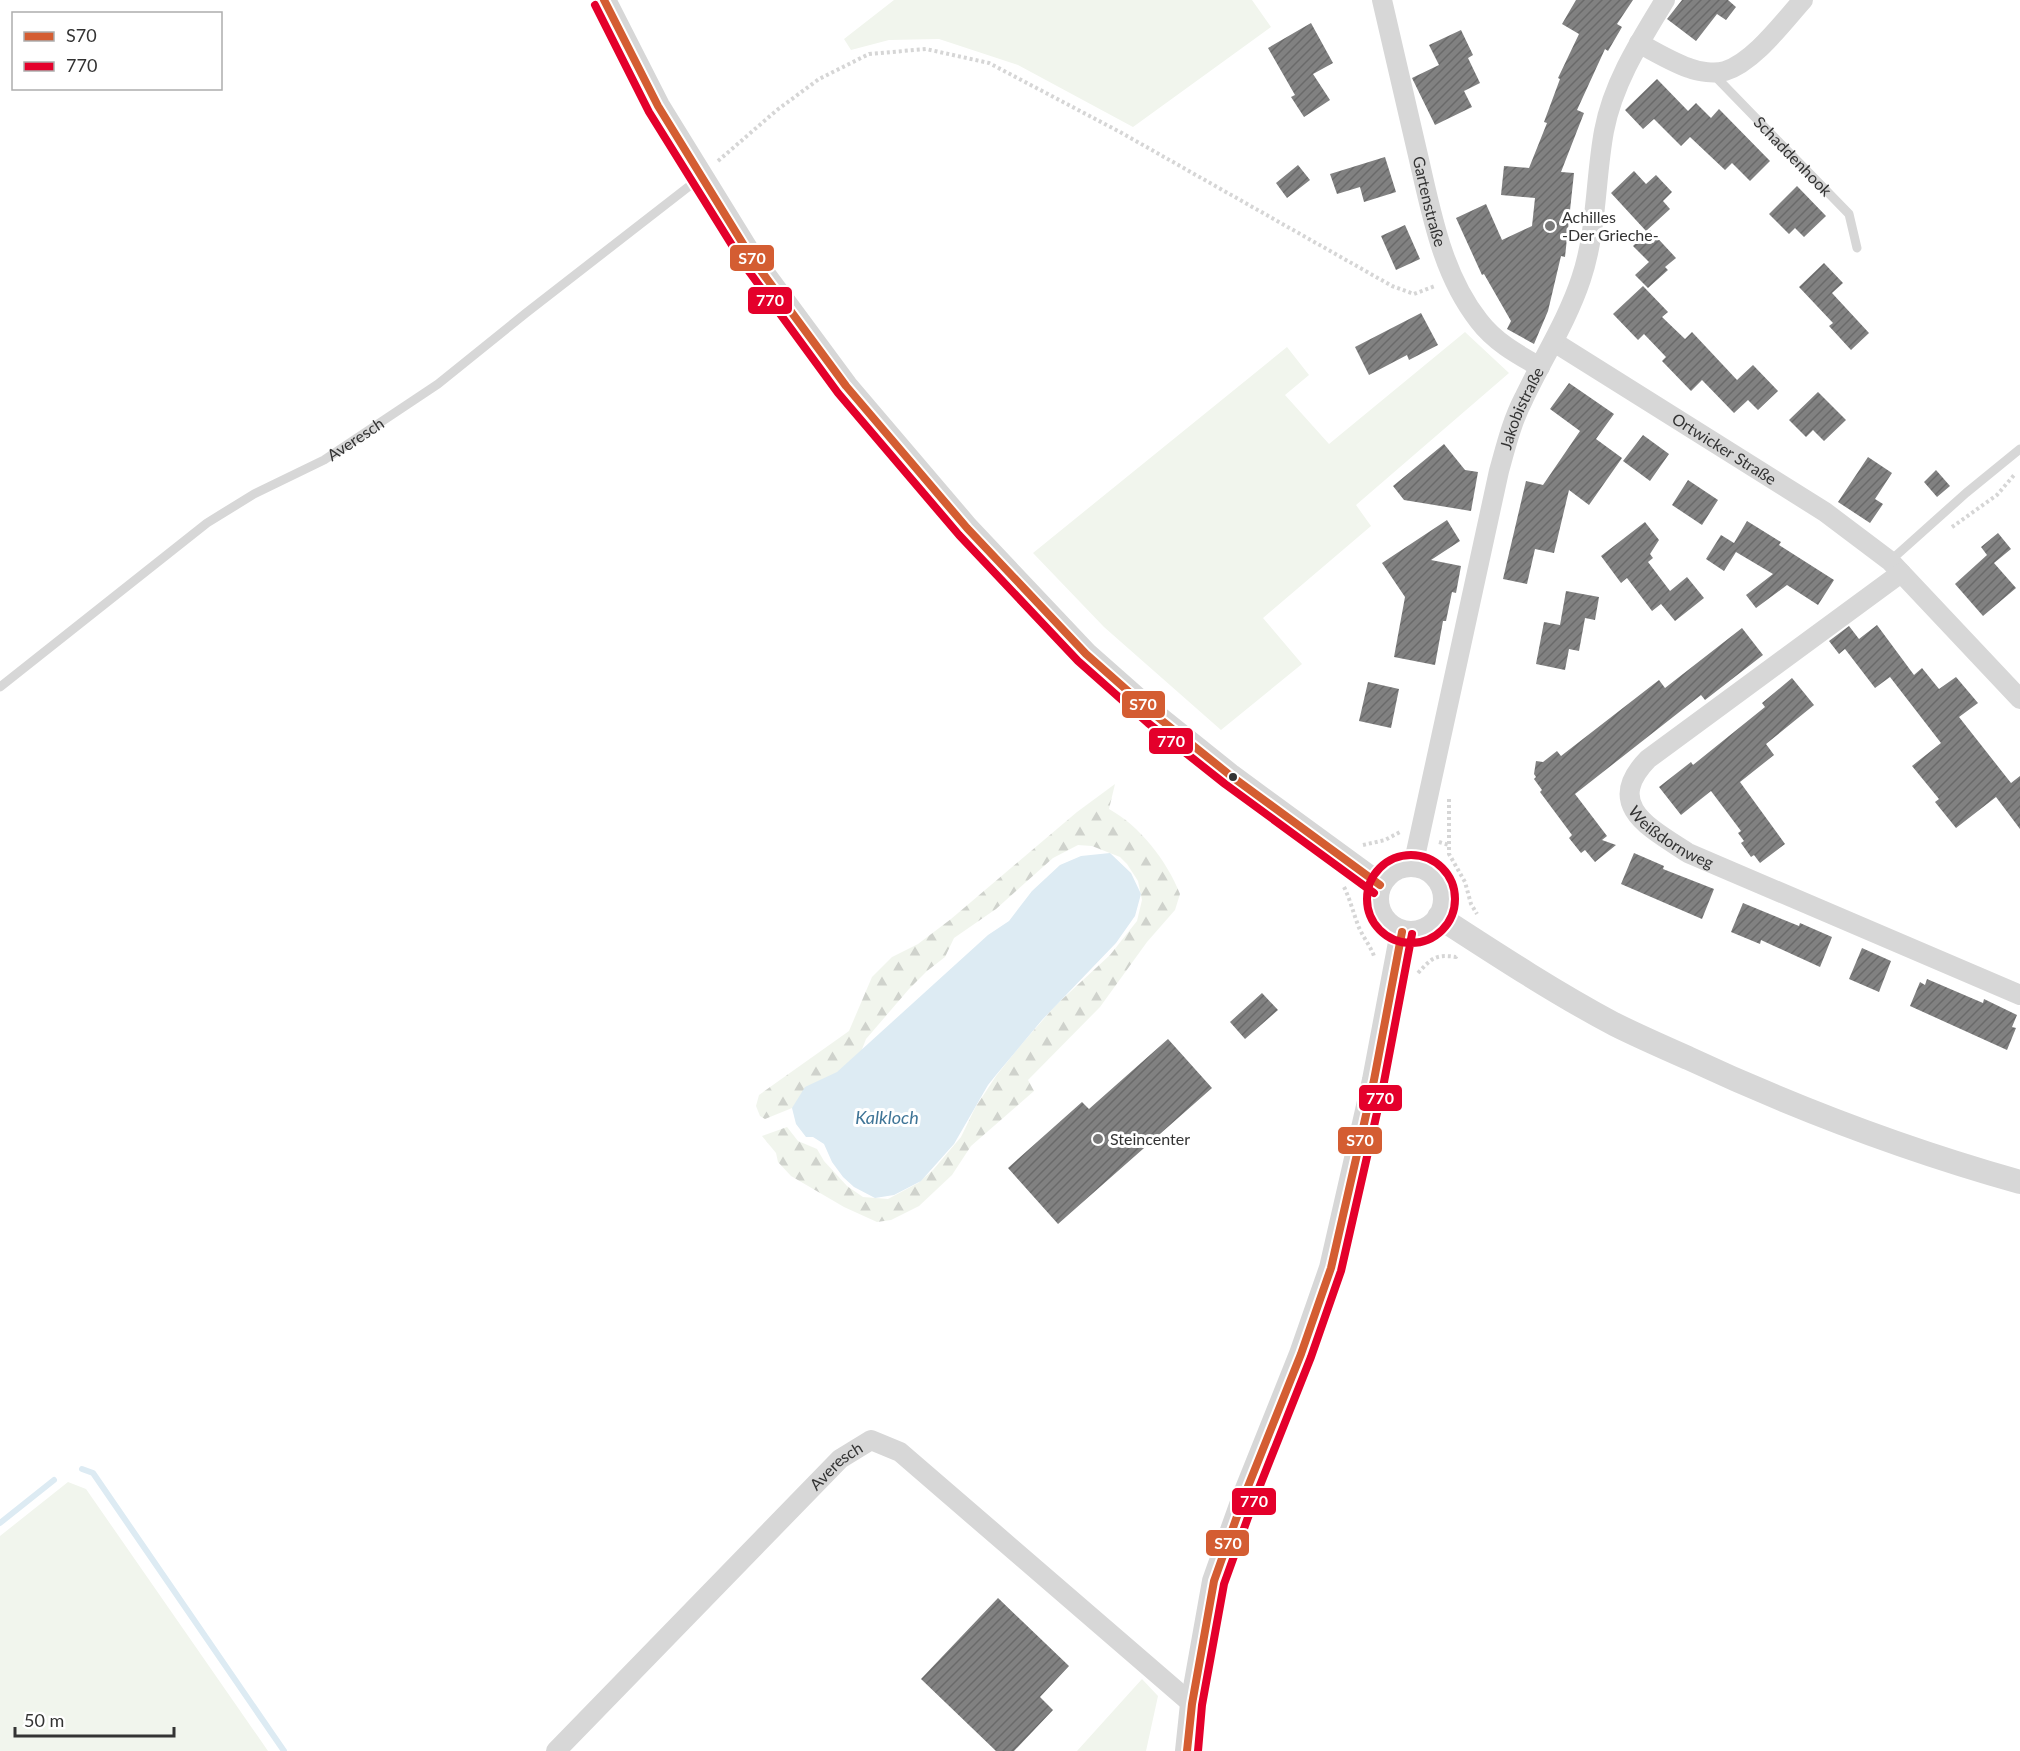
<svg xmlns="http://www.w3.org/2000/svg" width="2020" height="1751" font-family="Lato,sans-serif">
<defs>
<pattern id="forest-firs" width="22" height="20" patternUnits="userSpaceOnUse" patternTransform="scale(1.5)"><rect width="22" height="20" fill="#f1f5ed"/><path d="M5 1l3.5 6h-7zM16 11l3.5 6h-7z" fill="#cfd2cc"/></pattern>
<pattern id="building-hatch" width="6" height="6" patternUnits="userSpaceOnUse" patternTransform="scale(1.5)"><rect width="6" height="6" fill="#818181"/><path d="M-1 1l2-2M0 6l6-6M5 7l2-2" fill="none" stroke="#6a6a6a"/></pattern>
</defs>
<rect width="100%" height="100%" fill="#fff"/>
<path fill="#f1f5ed" d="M894,0H1252L1271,27L1133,127L1018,65L939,39L889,40L851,50L844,39Z
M1465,332L1509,373L1356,505L1371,526L1263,618L1302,664L1221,730L1104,627L1033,553L1287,347L1309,375L1285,395L1329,444Z
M68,1482L86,1489L268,1751H0V1536Z
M1142,1679L1158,1696L1146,1751H1077Z"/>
<path fill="url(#forest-firs)" d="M1115,784L1109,809C1140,826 1167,861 1180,894L1175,910L1147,942L1100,1007L1028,1080L1034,1091L971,1146L952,1175L935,1191L919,1206L891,1220L877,1222L844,1207L791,1176L778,1162L776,1153L762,1136L787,1127L798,1141L817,1149L824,1161L847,1186L863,1197L888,1199L918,1183L933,1170L961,1137L975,1108L996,1076L1020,1046L1056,1005L1110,955L1137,921L1142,900L1138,881L1127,864L1120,857L1092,846L1078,845L1053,858L996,909L954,938L945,957L927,971L909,989L866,1039L859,1057L797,1106L765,1119L760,1116L756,1106L759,1095L849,1031L872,977L892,957L918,944L951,919L1077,812Z"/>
<path fill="#ddebf3" d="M1110,853L1131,873L1141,894L1135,916L1116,943L1042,1020L996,1075L988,1085L954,1144L921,1181L894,1195L875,1198L854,1187L843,1177L832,1162L824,1144L813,1137H806L796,1124L792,1108L805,1087L837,1072L988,935L1009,921L1032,891L1060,865L1081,856Z"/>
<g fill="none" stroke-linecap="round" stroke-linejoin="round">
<path stroke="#ddebf3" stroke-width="6" d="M82,1469L93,1473L284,1751
M0,1523L54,1480"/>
</g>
<path fill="url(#building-hatch)" d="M1576,0H1633L1617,24L1622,27L1608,51L1605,49L1577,110L1584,113L1561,172L1574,173L1565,257L1561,256L1548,311L1534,344L1507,329L1511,321L1484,274L1482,275L1456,218L1486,204L1502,240L1532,226L1535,198L1501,195L1504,166L1529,168L1547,123L1544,122L1560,79L1558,78L1579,34L1562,24Z
M1682,0H1728L1736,7L1726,20L1717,14L1696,41L1667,19Z
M1311,23L1333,63L1313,74L1330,100L1304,117L1291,97L1295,95L1268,48Z
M1461,30L1473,55L1468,58L1480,83L1464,91L1472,107L1435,125L1412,78L1439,65L1429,45Z
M1657,79L1688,111L1696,103L1711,118L1719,109L1770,161L1750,181L1732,163L1725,170L1690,137L1681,146L1654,119L1643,129L1625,110Z
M1385,157L1396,192L1364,202L1360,187L1337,194L1330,174Z
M1298,165L1310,180L1287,198L1276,183Z
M1634,171L1646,184L1656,175L1672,192L1663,201L1670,209L1646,231L1611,193Z
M1797,186L1826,216L1804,237L1795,228L1789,234L1769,214Z
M1405,225L1420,259L1396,270L1381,236Z
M1650,230L1676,258L1665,267L1668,270L1648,288L1635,275L1649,262L1633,246Z
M1824,263L1843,283L1832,293L1869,333L1851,350L1829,326L1833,323L1799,287Z
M1643,286L1668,312L1662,317L1685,339L1692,332L1737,380L1753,365L1778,391L1758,410L1748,400L1734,413L1702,380L1691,391L1662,361L1666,357L1644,334L1638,340L1613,314Z
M1421,313L1438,345L1409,360L1407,355L1369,375L1355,347Z
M1569,383L1614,414L1596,439L1622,458L1589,505L1569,490L1554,553L1535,549L1527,584L1503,579L1526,481L1543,485L1580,431L1550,409Z
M1818,392L1846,420L1824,441L1813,430L1806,437L1789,420Z
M1643,435L1669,454L1650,481L1623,461Z
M1444,444L1465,470L1478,472L1471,511L1404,500L1393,486Z
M1868,457L1892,473L1875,499L1883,504L1870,523L1838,502Z
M1936,470L1950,486L1937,497L1924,482Z
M1688,480L1718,500L1702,525L1672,505Z
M1447,520L1460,541L1431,560L1461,566L1456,593L1452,592L1446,621H1443L1435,665L1394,657L1405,597L1382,563Z
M1747,521L1781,542L1779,545L1834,580L1818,605L1787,585L1756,608L1746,595L1773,574L1736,552L1724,571L1706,559L1721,535L1734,543Z
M1645,522L1659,540L1650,554L1653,558L1648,562L1670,591L1687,577L1704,598L1675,621L1661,604L1652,611L1627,578L1621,583L1601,556Z
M1998,533L2011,549L1994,563L2016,588L1983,616L1955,584L1987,555L1981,547Z
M1566,591L1599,597L1595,620L1585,618L1579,651L1569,649L1565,670L1536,664L1544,622L1560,625Z
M1877,625L1914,675L1922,668L1939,689L1956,677L1978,703L1959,717L2011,783L2020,776V829L1996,797L1956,828L1935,802L1939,799L1912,766L1941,743L1890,677L1875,688L1845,649L1839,654L1829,641L1849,626L1859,639Z
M1742,628L1763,655L1705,700L1701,695L1575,794L1607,836L1602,840L1616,845L1595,862L1585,850L1581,853L1569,838L1572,835L1540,792L1542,790L1534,779L1536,777L1534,774L1536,761L1543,762L1557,751L1561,756L1659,680L1665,688Z
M1792,678L1814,705L1766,744L1774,755L1740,782L1785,844L1760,863L1754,855L1751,857L1741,843L1744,841L1738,833L1741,831L1711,791L1681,815L1659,787L1691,762L1693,765L1765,707L1762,703Z
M1368,682L1399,689L1391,728L1359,721Z
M1634,853L1664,866L1663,869L1714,889L1702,919L1621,884Z
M1743,903L1799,926L1800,923L1832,937L1820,967L1761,940L1760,944L1731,932Z
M1862,948L1891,961L1879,992L1849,979Z
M1927,979L1983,1003L1984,999L2017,1015L2012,1027L2016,1028L2007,1050L1910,1006L1920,982L1925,985Z
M1262,993L1278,1010L1245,1039L1230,1022Z
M1168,1039L1212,1088L1058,1224L1008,1168L1082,1102L1089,1109Z
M998,1598L1069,1666L1040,1697L1053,1710L1014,1751H996L921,1679Z"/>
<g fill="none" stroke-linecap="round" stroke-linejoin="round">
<path stroke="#d6d6d6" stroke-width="4" stroke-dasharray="3 3" stroke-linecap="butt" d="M718,161L777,110L819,79L869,54L926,49L989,63L1120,132L1392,286L1414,294L1435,286
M1952,527L1997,495L2015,474
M1449,799V854L1465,882L1471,904L1477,914
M1439,842L1449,845
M1363,845L1385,840L1400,832
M1344,887C1350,899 1353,912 1358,925C1362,936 1370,945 1374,956
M1418,973C1432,958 1435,954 1456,957L1458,954"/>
<g stroke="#d7d7d7" stroke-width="9">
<path id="s1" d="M1712,73L1849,214L1857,248"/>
<path d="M1890,561L1966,493L2020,449"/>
<path id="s2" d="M0,687L207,523L254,494L324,460L438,384L526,313L701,177"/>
</g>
<g stroke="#d7d7d7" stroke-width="20">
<path id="s3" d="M1382,0C1394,50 1405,101 1417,151C1431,210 1441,273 1479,321C1495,342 1517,354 1540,367"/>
<path d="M1639,43C1655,52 1672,62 1689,68C1699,72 1715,74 1725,71C1754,62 1783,22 1803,0"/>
<path id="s4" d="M1554,342L1825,512L1890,561L2020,699"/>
<path id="s5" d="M1901,573L1648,759C1603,805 1650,828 1688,853L2020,995"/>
<path id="s6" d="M1413,866L1499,471C1506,446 1512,421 1524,398C1543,358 1567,321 1581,279C1597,232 1595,180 1604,131C1613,83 1640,41 1665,0"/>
<path id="s7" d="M556,1751L840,1459L871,1440L900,1452L1192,1704"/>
</g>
<path stroke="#d7d7d7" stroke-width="24" d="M604,0L658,106L753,260L846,386L967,528L1086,654L1155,715L1231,776L1380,885
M1377 899a34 34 0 1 1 68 0a34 34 0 1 1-68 0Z
M1439,917C1496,954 1554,992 1614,1024C1638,1036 1663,1047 1688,1058C1795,1108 1906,1150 2020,1182
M1187,1751L1192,1704L1214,1581L1245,1494L1301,1354L1331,1268L1374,1080L1402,932"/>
<g stroke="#fff" stroke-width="12">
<path id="bus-1" d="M604,0L658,106L753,260L846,386L967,528L1086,654L1155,715L1231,776L1380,885
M1187,1751L1192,1704L1214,1581L1245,1494L1301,1354L1331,1268L1374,1080L1402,932"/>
</g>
<g stroke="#fff" stroke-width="12">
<path id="bus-2" d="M595,5L649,112L745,266L838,393L959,535L1078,661L1148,723L1225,784L1374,893
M1367 899a44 44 0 1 1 88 0a44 44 0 1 1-88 0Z
M1198,1751L1202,1705L1224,1584L1255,1498L1311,1357L1341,1271L1384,1082L1412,934"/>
</g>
<use href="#bus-1" stroke="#d45d32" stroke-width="8"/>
<use href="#bus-2" stroke="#e4002b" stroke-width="8"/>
</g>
<g fill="#7a7a7a" stroke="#fff" stroke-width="2">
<circle cx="1550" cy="226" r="6"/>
<circle cx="1098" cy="1139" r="6"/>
</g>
<circle fill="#333" stroke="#fff" stroke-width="2" cx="1233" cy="777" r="5"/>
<g text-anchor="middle" stroke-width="6" stroke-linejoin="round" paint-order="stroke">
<g font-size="16" fill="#333" stroke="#fff">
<text dy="6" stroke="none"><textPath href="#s1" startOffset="116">Schaddenhook</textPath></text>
<text dy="6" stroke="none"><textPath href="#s3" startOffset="207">Gartenstraße</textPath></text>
<text dy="6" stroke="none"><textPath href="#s6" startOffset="471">Jakobistraße</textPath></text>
<text dy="6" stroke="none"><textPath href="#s2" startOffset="435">Averesch</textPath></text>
<text dy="6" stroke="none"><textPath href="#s4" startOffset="201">Ortwicker Straße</textPath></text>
<text dy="6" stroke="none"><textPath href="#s5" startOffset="418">Weißdornweg</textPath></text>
<text dy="6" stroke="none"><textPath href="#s7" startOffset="400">Averesch</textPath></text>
</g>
<g font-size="16" fill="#333" stroke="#fff" text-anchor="start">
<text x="1562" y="223">Achilles<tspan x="1562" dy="18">-Der Grieche-</tspan></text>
<text x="1110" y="1145">Steincenter</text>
</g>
<g font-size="18" font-style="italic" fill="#3f7597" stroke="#fff">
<text x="887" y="1124">Kalkloch</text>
</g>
</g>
<g stroke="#fff" stroke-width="2">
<rect x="729" y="244" width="46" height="28" rx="6" fill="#d45d32"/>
<rect x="747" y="286" width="46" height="29" rx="6" fill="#e4002b"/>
<rect x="1121" y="690" width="45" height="29" rx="6" fill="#d45d32"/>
<rect x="1148" y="727" width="46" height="28" rx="6" fill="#e4002b"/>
<rect x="1358" y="1084" width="45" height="28" rx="6" fill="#e4002b"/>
<rect x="1337" y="1126" width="46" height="29" rx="6" fill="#d45d32"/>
<rect x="1231" y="1487" width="46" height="29" rx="6" fill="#e4002b"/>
<rect x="1205" y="1529" width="45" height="28" rx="6" fill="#d45d32"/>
</g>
<g font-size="16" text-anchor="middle" font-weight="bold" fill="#fff">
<text x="752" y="264">S70</text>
<text x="770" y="306">770</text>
<text x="1143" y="710">S70</text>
<text x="1171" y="747">770</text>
<text x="1380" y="1104">770</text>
<text x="1360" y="1146">S70</text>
<text x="1254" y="1507">770</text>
<text x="1228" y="1549">S70</text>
</g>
<rect x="12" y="12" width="210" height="78" fill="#ffffff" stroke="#adadad" stroke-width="1.5"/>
<rect x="24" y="32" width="30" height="9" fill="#d45d32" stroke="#adadad" stroke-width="1.5"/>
<text x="66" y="42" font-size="18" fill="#333333">S70</text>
<rect x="24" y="62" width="30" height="9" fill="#e4002b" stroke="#adadad" stroke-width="1.5"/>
<text x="66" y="72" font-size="18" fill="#333333">770</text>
<path d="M15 1727v9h159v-9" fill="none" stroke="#333333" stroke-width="3"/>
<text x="24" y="1727" font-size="18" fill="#333333" stroke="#ffffff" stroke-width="4.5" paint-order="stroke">50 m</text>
</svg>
